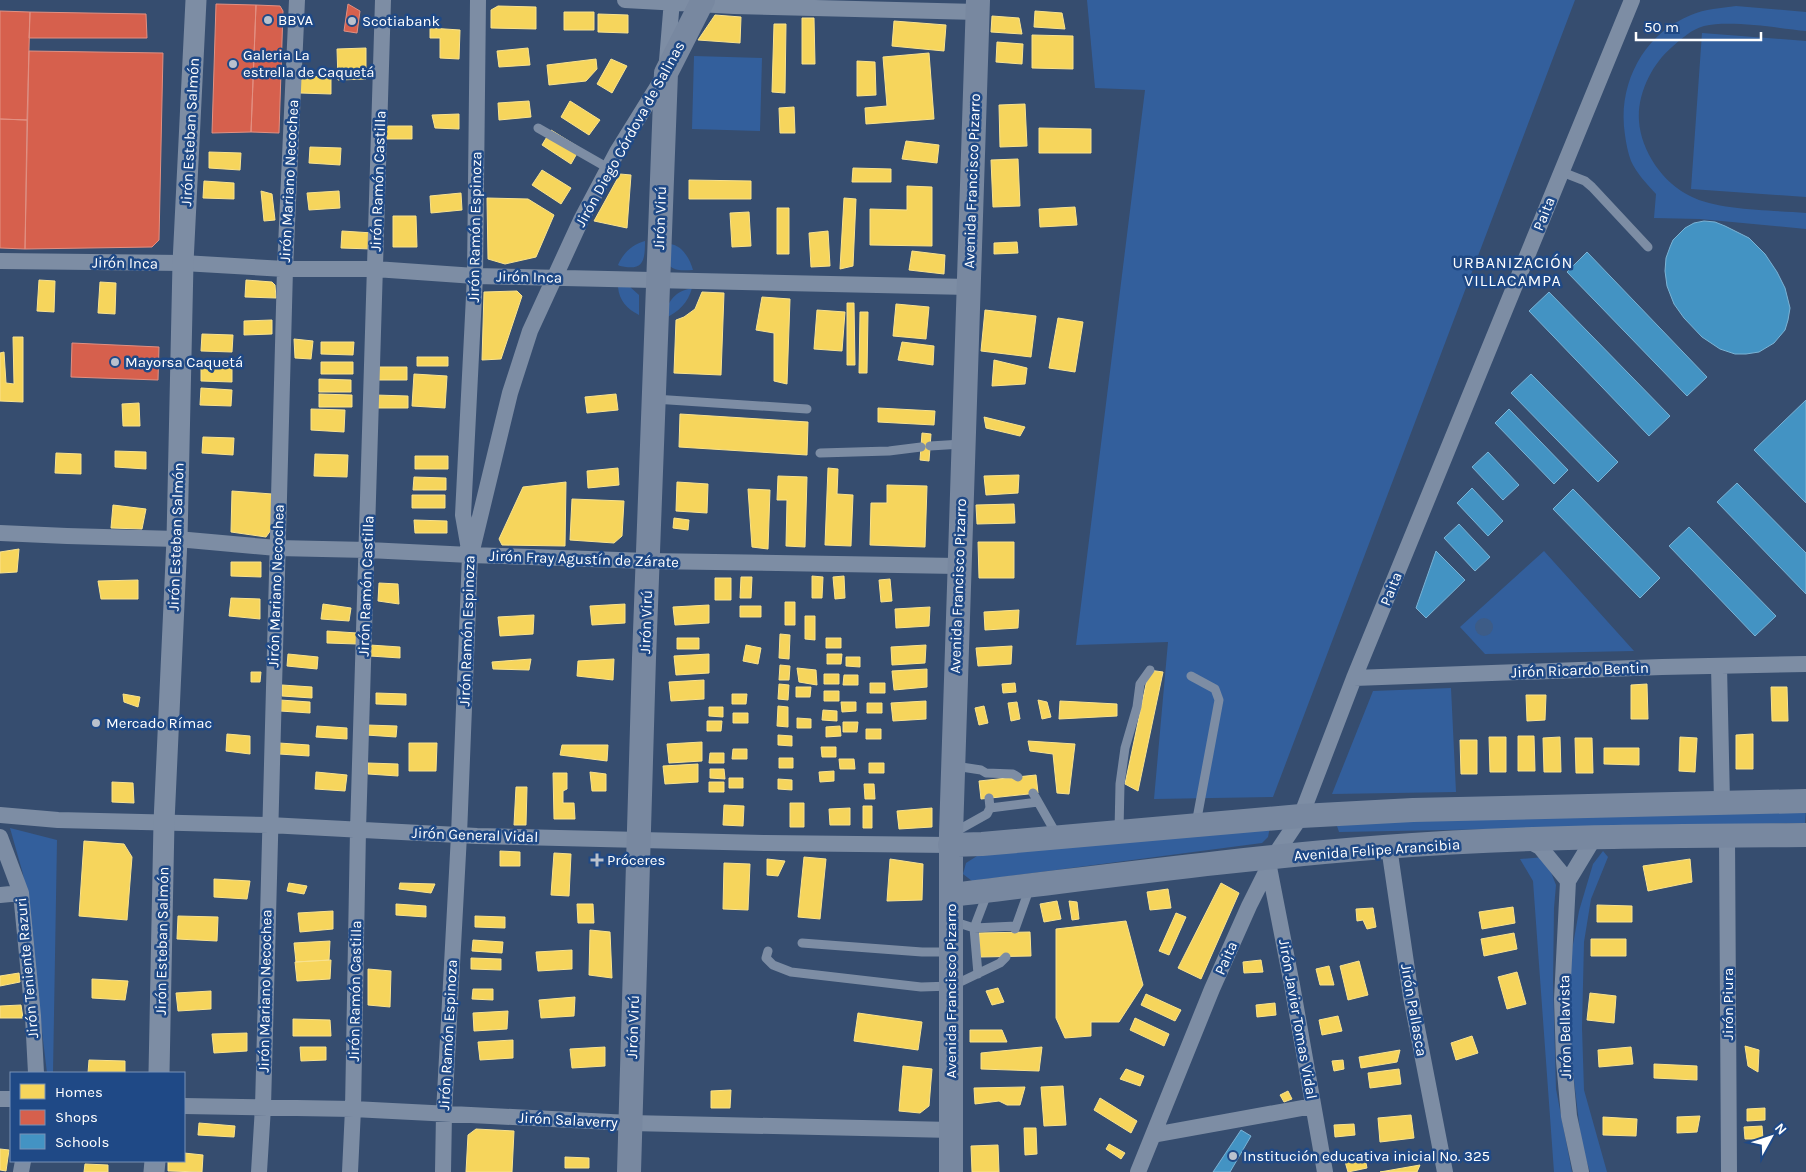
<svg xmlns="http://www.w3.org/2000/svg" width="1806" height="1172" font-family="Karla,sans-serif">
<rect width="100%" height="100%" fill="#364d6f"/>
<path fill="#335f9c" d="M1087,0H1575L1273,797L1154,799L1168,642L1076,645L1145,90L1095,88Z
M1736,6L1806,12V31C1778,28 1730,20 1704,26C1692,29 1681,39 1672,47C1652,64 1637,94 1639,121C1641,151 1663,183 1690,196C1719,211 1773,210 1806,213V229L1700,219L1654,218L1656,194C1647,184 1637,174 1631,161C1628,153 1626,143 1625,135C1617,85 1643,34 1691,15C1705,9 1721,8 1736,6Z
M1702,33L1806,41V197L1691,189Z
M694,56L762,58L760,131L692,129Z
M645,241C645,262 643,271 620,266L618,265C623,253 633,244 645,241Z
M670,244C682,245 690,259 693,270C684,270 675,272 669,265Z
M629,286L639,295V315C627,309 619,300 618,287Z
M692,288C688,303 679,311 666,318C666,301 676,291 692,288Z
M1544,551L1634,651L1485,654L1460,627Z
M1451,688L1456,792L1332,794L1373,691Z
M1806,809L1805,823L1339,832L1337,826L1343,822Z
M1270,827L1268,837L1262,843L972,881L963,874L966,863L977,856Z
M10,828L57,840L53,1073H47L23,874Z
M1603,851L1608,857L1591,899L1584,942L1582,1028L1584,1090L1607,1172H1590L1582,1147L1567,1023L1572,950L1579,911L1593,864Z
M1545,857L1556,885L1554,908L1553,983L1556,1089L1572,1172H1554L1533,881L1520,859Z"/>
<path fill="#3d5c87" d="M1475 627a9 9 0 1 1 18 0a9 9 0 1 1-18 0Z"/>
<path fill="#f6d55c" stroke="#f9e28d" d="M498,6L536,7V29L491,28V10Z
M1035,11L1062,13L1065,29L1034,27Z
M564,12H594V30H564Z
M598,14L628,15V33L598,32Z
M715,15L741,17L740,43L698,40Z
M992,16L1019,18L1022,34L991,32Z
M802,18H814L815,64H802Z
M894,21L946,25L944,51L892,46Z
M774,24H786L785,93L772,92Z
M430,28L460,30L459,59L440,58V38H430Z
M1032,35L1073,36V69L1032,68Z
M997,42L1023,44L1022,64L996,62Z
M366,48V79L338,80L337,49Z
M528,48L530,65L499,67L497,51Z
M929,53L934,119L866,124L865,108L887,106L883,57Z
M596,59L597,69L586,81L549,85L547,65Z
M611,59L627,66L612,93L597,84Z
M857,61L875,62L876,95L857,96Z
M301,76L331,77V94L300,93Z
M529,101L531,117L499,120L498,103Z
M570,101L600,120L589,135L561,117Z
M1025,104L1027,146L1000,147L999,105Z
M794,107L795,133H780L779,108Z
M459,114V129L435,128L432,115Z
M386,126H412V139H386Z
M1039,128L1091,129V153H1039Z
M551,130L580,148L571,164L542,145Z
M906,141L939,145L937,163L902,159Z
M310,147L341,148L340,165L309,163Z
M209,152L241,153L240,170L209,168Z
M1018,159L1020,206L993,207L991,160Z
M853,168L891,169V182H852Z
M542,170L571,188L561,204L532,185Z
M620,174L631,175L627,228L594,221Z
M689,180L751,181V199H689Z
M204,181L234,183V199L203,198Z
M907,186L932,187V246L870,245V209L907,210Z
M261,191L272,194L275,220L264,221Z
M339,191L340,208L309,210L307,193Z
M461,193L462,210L431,213L430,196Z
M487,198L528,199L554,215L536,257L505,264L488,259Z
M844,198L856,199L853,266L840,269Z
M1075,207L1077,225L1040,227L1039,209Z
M777,208H789V254H777Z
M749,212L751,246L732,247L730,213Z
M393,216H416L417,247H393Z
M342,231L373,233L372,249L341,248Z
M828,231L830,266L811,267L809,233Z
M1017,242L1018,253L994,254V243Z
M912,251L945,255L944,274L909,270Z
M39,280L55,281L54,312L37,311Z
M246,280L272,282L275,285L276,298L245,297Z
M100,282L116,283L115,314L98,313Z
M517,291L522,296L501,359L482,360L484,292Z
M702,292L724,293L721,375L674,373L676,320L684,317L695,309Z
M762,297L790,299L787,384L774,381V333L756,330Z
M847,303H854L855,365H847Z
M896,304L929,307L926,339L893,336Z
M817,310L845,312L842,351L814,349Z
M985,310L1036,316L1031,357L981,351Z
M860,312H868L867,373H859Z
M1058,318L1083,322L1075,372L1049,368Z
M272,320V334L244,335V321Z
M202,334L233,335L232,352L201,351Z
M13,337H23V402L0,401V353L4,352L6,383L14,384Z
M294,339L313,341L311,359L295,358Z
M321,342H354L353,355L321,354Z
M902,342L934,346L933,365L898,360Z
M417,357H448V366H417Z
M994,360L1027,368L1025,384L992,386Z
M321,362H353V374H321Z
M201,364L232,365V382L201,381Z
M375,367H407V380H374Z
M414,374L447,376L445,408L412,406Z
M319,379L351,380V392H319Z
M201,388L232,390L231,406L200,405Z
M319,394L352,395V407H319Z
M616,394L618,410L587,413L585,397Z
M375,395L408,396V408H375Z
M139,403L140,426H123L122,404Z
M878,408L935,411L934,425L878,422Z
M311,409L345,410L344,432L311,430Z
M680,414L808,422L807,455L679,447Z
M984,417L1025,427L1020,436L986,428Z
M922,433L931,434L929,461L920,460Z
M203,437L234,438L233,455L202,453Z
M115,451L146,452V469L115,467Z
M56,453L81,454V474L55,473Z
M315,454L348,455L347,477L314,476Z
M415,456H448V469H415Z
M618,468L619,485L588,488L587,471Z
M828,468L838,469L837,494L853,495L851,546L825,545Z
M1019,475L1018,493L986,495L984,476Z
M778,476L807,477L805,547L786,546L787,500H777Z
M414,477L446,478V490H413Z
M566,482L565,546L502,545L499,539L523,487Z
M677,482L708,484L707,513L676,511Z
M887,485L927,486L925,547L870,545L871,503H887Z
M748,489L770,490L768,549L752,547Z
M232,491L272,494L271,530L266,537L231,532Z
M412,495H445V508H412Z
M572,499L624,501L622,536L614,543L570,540Z
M1014,504L1015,523L977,524L976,505Z
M113,505L146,509L142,529L111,528Z
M674,518L689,520L688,530L673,528Z
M414,520L447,521V533H415Z
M978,542H1014V578H979Z
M19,549L17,572L0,573V552Z
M231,562H261V577L231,576Z
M812,576L823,577L822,598H812Z
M844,576L845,598L835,599L833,577Z
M741,577H752L751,598H740Z
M715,578H731V600H715Z
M890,579L892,601L881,602L879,580Z
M138,580V599H101L98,581Z
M379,583L398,584L399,604L378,601Z
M231,598L260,599V619L229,616Z
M785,602H795V625H785Z
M323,604L351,608L349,621L321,619Z
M625,604V623L592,625L590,606Z
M709,605V623L675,625L673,607Z
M740,606H761V617H740Z
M930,607L929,626L896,628L895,609Z
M1019,610L1018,628L985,630L984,612Z
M534,615L533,634L500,636L498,617Z
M805,616H815V640L805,639Z
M327,631L357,633V644L327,643Z
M780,634L790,635L789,659L779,658Z
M677,638H699V649H677Z
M826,638H841V648H826Z
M370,645L400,647V658L370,656Z
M746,645L761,648L758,664L743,661Z
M926,645L925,663L892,665L891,647Z
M1012,646L1011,664L978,666L976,648Z
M288,654L318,657L317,669L287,666Z
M709,654V673L676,675L674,656Z
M827,654H842L841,664H827Z
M846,657H860V667L846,666Z
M531,659L529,670L493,669L492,662Z
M614,659L613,680L577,676L578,661Z
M780,665L790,666L789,680H779Z
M797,668L816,670L817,685L799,682Z
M927,669V687L894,690L892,671Z
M1149,670L1163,672L1138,791L1125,784Z
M251,672H261L260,682H251Z
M824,674H839V684H824Z
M844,675H858V685H843Z
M704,680V699L671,701L669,682Z
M870,683H885V693H870Z
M1015,683L1016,692L1003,693L1002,684Z
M779,684L789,685L788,700L778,699Z
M1647,684L1648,719H1631V685Z
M282,685L312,687V698L282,696Z
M796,687H811L810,697H796Z
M1771,687H1787L1788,721H1772Z
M824,691H839V701H824Z
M376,693L406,694V705L376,704Z
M123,694L140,697L138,707L124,702Z
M732,694H747L746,704H732Z
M1526,695H1546L1545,720L1527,721Z
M280,700L310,702V713L280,711Z
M1038,700L1047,702L1051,717L1042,719Z
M926,701V719L893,721L891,703Z
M1060,701L1117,704V716L1059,719Z
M841,702H856V711L842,712Z
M1017,702L1020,719L1011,721L1008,703Z
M867,703H882V713H867Z
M778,706L788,707V727L777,726Z
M984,706L988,723L979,725L975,708Z
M709,707H723V717L709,716Z
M823,710L837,711V721L822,720Z
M733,713H748V723H733Z
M797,718L811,719V728H797Z
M707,721H722L721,731H707Z
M843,722H858L857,732H843Z
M367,725L397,726L396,737L366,735Z
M317,726L347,728V739L316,737Z
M840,726L841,736L826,737V727Z
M866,729H881V739H866Z
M227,734L250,736V754L226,751Z
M1753,734V769H1736V735Z
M778,735L792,736V746L778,745Z
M1518,736H1534L1535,771H1518Z
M1489,737H1506V772H1490Z
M1560,737L1561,772H1544L1543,738Z
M1680,737L1697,738L1695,772L1679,771Z
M1575,738H1592L1593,773H1576Z
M1460,740H1477V774H1461Z
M1028,741L1075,744L1069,794L1057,793L1053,754L1030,751Z
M702,742V761L669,763L667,744Z
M279,743L309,745V756L279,754Z
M409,743H437L436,771H409Z
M562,745H608L607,761L560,755Z
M821,747H836V757H822Z
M1604,748H1639V765L1604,764Z
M733,749H747V759H732Z
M710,753H724V763H709Z
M779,758H793V768H779Z
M839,759H854L855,769H840Z
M368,763L398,764V776L368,774Z
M869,763H884V773H869Z
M698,764V782L665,784L663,766Z
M710,769H724L725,779L710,778Z
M834,771V781L820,782L819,772Z
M316,772L347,775L345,791L315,789Z
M590,772L606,774V791H592Z
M553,773H567V789L563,791V803H574L575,819H554Z
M1036,775L1038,793L981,799L979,781Z
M729,778H743V788H729Z
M778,779L792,780V790L778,789Z
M112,782L133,783L134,803L112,802Z
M709,782H724V792H709Z
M864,784H874L875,799H865Z
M516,787H527L526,825H514Z
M790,803H804V827H790Z
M724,805L744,806L743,826L723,825Z
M863,806H872V828H863Z
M850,808V825H830L829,809Z
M932,808V827L899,829L897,811Z
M84,841L124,844L132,857L127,920L79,916Z
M500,851L520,852V866H500Z
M554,853L571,854L569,896L551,895Z
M804,857L826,859L820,919L798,917Z
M767,859L785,861L778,876L767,875Z
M890,859L923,864L922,900L887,901Z
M1690,859L1692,882L1648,891L1643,866Z
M724,863L750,864L748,910L723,909Z
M214,879L250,881L247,899L214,897Z
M289,883L307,886L304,894L287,891Z
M400,883L435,884L431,893L399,889Z
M1221,883L1239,893L1201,979L1178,968Z
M1168,889L1171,908L1150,910L1147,892Z
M1057,901L1061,919L1044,922L1040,904Z
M1069,901L1077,902L1079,919L1072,920Z
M396,904L426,906V917L396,915Z
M577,904H593L594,923H578Z
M1597,905L1632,906V922H1597Z
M1513,907L1515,923L1482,929L1479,912Z
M1373,908L1376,927L1367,929L1363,920L1357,921L1356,909Z
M333,911V929L300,932L298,913Z
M1176,913L1186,917L1169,955L1159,951Z
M178,916L218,917L217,941L177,939Z
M475,916L505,917V928L475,927Z
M1126,921L1143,985L1119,1022H1091V1036L1065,1038L1056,1018V929Z
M590,930L610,932L612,978L589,975Z
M1030,932L1031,956L980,957L979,933Z
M1514,933L1517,949L1484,956L1481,939Z
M1591,939H1626V956H1591Z
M473,940L503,942L502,953L472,951Z
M330,941L329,960L296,962L294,943Z
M572,950V969L538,971L536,952Z
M471,958L501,959V970L471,969Z
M331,960L330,979L297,981L295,962Z
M1261,960L1263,972L1244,973L1243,962Z
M1359,961L1368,995L1348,1000L1340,966Z
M1329,966L1334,985H1320L1316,969Z
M368,969L391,971L390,1007L368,1005Z
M1517,972L1526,1004L1507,1009L1498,977Z
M19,973L20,982L0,986V976Z
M92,979L128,981L125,1000L92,998Z
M998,988L1004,1002L992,1005L986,991Z
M473,989H493V1000L472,999Z
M211,991V1009L178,1011L176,993Z
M1590,993L1616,996L1614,1023L1587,1020Z
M1146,994L1181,1010L1175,1021L1141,1005Z
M575,997L574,1016L541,1018L539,1000Z
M1275,1003L1276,1015L1257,1017L1256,1005Z
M21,1005L23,1018H0V1006Z
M508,1011L507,1029L474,1031L473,1013Z
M858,1013L922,1022L918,1050L854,1041Z
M1338,1016L1342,1031L1322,1035L1319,1020Z
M1135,1018L1169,1034L1164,1046L1130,1030Z
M293,1019L330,1020L331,1036H293Z
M970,1030H1002L1007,1042H970Z
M247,1033V1051L214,1053L212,1034Z
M1472,1036L1478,1053L1456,1060L1451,1043Z
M513,1040V1058L480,1060L478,1042Z
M1745,1046L1759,1050L1758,1072L1748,1066Z
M300,1047H326V1060L301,1061Z
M605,1047V1066L572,1068L570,1049Z
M1042,1047L1039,1071L981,1069V1053Z
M1631,1047L1633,1064L1599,1067L1598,1050Z
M1400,1050L1397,1062L1361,1068L1359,1057Z
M89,1060L125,1061V1073H88Z
M1343,1060L1344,1069L1334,1071L1332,1061Z
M1654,1064L1697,1066V1080L1654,1078Z
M903,1066L932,1069L929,1106L920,1113L899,1111Z
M1126,1069L1144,1076L1140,1086L1120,1079Z
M1399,1069L1401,1084L1370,1088L1368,1073Z
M1063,1086L1066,1125L1044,1126L1041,1087Z
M1025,1087L1020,1105H1007L999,1101L975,1104L974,1088Z
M731,1090L730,1108H711V1091Z
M1288,1091L1292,1099L1284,1102L1280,1095Z
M1100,1098L1137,1121L1131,1133L1094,1110Z
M1765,1108V1120L1747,1121V1109Z
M1411,1115L1414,1138L1380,1142L1378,1118Z
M1700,1116L1697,1132L1677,1133V1117Z
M1603,1117L1637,1119L1636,1136L1603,1135Z
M199,1123L235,1126L234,1137L198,1135Z
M1354,1124L1355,1135L1335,1137L1334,1125Z
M1762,1126L1763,1139H1745L1744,1127Z
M1024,1128H1036L1037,1154L1025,1155Z
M476,1129L514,1131L512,1172H466L468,1135Z
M1109,1144L1125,1153L1121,1159L1106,1149Z
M998,1145L999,1172H972L971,1146Z
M0,1149L9,1150L6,1171L0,1170Z
M184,1153L203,1155L202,1172L168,1171V1161H184Z
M1364,1153L1367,1168L1348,1172L1344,1158Z
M565,1157L589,1158V1168H565Z
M85,1164L108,1165V1172H84Z
M1420,1165L1417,1172H1380Z"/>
<path fill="#d6604d" stroke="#e29082" d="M216,4L256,5L251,132L212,133Z
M348,4L360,11L357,33L344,31Z
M256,5L280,6L283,11L279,133L251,132Z
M0,11L30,12L27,120L0,119Z
M30,12L146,14L147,38H29Z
M29,51L163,53L159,240L152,247L25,249Z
M0,119L27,120L25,249L0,248Z
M72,343L159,347L158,380L71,377Z"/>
<path fill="#4393c3" stroke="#7bb3d5" d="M1704,221L1715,222L1725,226L1749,238L1765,254L1777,272L1785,288L1790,308L1788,320L1785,330L1774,343L1759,352L1746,354H1735L1720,349L1702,337L1684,318L1674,304L1667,286L1665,271L1666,258L1670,247L1673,240L1685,228L1694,223Z
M1587,252L1707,377L1687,396L1567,272Z
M1549,292L1670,416L1649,436L1529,311Z
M1531,374L1618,462L1598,482L1511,393Z
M1806,400V503L1754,450Z
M1509,409L1568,470L1554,484L1495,423Z
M1488,452L1519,485L1503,500L1472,467Z
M1737,483L1806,553V594L1717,502Z
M1472,488L1503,521L1488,536L1457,503Z
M1573,489L1660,578L1640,598L1553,509Z
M1459,524L1490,557L1475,571L1444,538Z
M1689,527L1776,616L1755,636L1669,546Z
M1436,551L1465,580L1426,618L1416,608Z
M1241,1130L1251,1136L1230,1172H1213Z"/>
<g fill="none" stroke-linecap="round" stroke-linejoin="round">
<path stroke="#7d8da4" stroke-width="9" d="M538,128L608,168
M1562,172L1585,181L1592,187L1648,247
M654,399L807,409
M930,446L962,444
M820,453L889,451L921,447
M1191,676L1215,689L1219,700L1196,824
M955,766L981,770L986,773L1013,774L1018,777
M1033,793L1058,837
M990,808L1038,802
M1119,831L1120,784L1125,748L1137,707L1140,684L1150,670
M953,833L987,814L990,808L989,798
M987,894L974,928L1016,926
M952,921L974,928L978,974
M1015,929L1030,887
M802,943L922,952H951
M768,951L766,958L773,965L791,972L921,987L952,986L1000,963L1006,957"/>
<path stroke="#7d8da4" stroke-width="16" d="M625,0L734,6L978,12
M0,261L183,263L285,269H375L475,276L969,287
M0,533L67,536L177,539L277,548L368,550L470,555L648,561L958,566
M472,550L510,393L530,331L581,220L617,152L666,73L672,0
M1719,666L1722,802
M1354,678L1662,667L1806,664
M0,815L58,820L269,825L477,836L766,843L950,845
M1727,836L1729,1172
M0,837L21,893L33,1016L36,1073
M1527,840L1540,847L1568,881
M1389,847L1411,997L1445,1172
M1269,867L1292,985L1325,1172
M0,895L21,893
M0,1099H11
M184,1106L353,1109L630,1123L952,1130
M1153,1135L1313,1106
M21,1172L23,1161
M259,1172L263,1107L285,269L297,0
M350,1172L353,1109L358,830L383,0
M443,1172L444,1113L459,835L470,555L463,515L475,276L478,0
M1138,1172L1212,989L1249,906L1273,858L1301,816L1354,678L1632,0
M1581,1172L1569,1116L1564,1061L1562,999L1568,881L1594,838"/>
<path stroke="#7d8da4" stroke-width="21" d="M159,1073L164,822L177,539L183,263L196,0
M154,1172L155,1161"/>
<path stroke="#7888a0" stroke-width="24" d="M950,845L982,844L1301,816L1413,810L1806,801
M951,895C1095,878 1239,858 1384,847C1524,836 1665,836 1806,835
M629,1172L644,658L666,73L703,0
M951,1172V834L978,0"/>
</g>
<g fill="#b9c1cd" stroke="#1f4986" stroke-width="2">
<circle cx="268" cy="20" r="5"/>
<circle cx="352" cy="21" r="5"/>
<circle cx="233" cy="64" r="5"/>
<circle cx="115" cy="362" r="5"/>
<circle cx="96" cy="723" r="5"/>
<path d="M594.5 852.5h5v5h5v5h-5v5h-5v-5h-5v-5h5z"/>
<circle cx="1233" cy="1156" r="5"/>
</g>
<g text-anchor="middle" stroke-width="5" stroke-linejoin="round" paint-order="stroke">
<g font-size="15" fill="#fff" stroke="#1f4986" text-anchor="start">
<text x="278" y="25">BBVA</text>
<text x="362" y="26">Scotiabank</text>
<text x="243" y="60">Galeria La<tspan x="243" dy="17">estrella de Caquetá</tspan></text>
<text x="125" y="367">Mayorsa Caquetá</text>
<text x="106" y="728">Mercado Rímac</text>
<text x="607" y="865">Próceres</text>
<text x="1243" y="1161">Institución educativa inicial No. 325</text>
</g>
<g font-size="15" fill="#fff" stroke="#1f4986">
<text transform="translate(190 132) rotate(-87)" y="5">Jirón Esteban Salmón</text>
<text transform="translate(630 134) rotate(-61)" y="5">Jirón Diego Córdova de Salinas</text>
<text transform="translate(289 181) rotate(-87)" y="5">Jirón Mariano Necochea</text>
<text transform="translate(378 181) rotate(-88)" y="5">Jirón Ramón Castilla</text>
<text transform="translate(972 181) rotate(-88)" y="5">Avenida Francisco Pizarro</text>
<text transform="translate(1544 214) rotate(-68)" y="5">Paita</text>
<text transform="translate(660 218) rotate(-88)" y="5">Jirón Virú</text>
<text transform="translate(475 227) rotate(-89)" y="5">Jirón Ramón Espinoza</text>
<text transform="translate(125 263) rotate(1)" y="5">Jirón Inca</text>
<text transform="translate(529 277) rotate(1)" y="5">Jirón Inca</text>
<text transform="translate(176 537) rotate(-88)" y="5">Jirón Esteban Salmón</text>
<text transform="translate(584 559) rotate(2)" y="5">Jirón Fray Agustín de Zárate</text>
<text transform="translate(276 586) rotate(-88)" y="5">Jirón Mariano Necochea</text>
<text transform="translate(366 586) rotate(-88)" y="5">Jirón Ramón Castilla</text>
<text transform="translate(958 586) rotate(-88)" y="5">Avenida Francisco Pizarro</text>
<text transform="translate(1391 589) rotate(-68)" y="5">Paita</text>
<text transform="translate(646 622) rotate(-88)" y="5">Jirón Virú</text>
<text transform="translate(467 631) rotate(-88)" y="5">Jirón Ramón Espinoza</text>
<text transform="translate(1580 670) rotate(-2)" y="5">Jirón Ricardo Bentin</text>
<text transform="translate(475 835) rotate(2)" y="5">Jirón General Vidal</text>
<text transform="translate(1377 850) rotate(-4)" y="5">Avenida Felipe Arancibia</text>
<text transform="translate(162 941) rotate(-89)" y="5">Jirón Esteban Salmón</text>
<text transform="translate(1226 958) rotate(-66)" y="5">Paita</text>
<text transform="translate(27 968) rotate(-95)" y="5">Jirón Teniente Razuri</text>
<text transform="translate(265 991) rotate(-89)" y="5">Jirón Mariano Necochea</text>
<text transform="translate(355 991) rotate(-89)" y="5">Jirón Ramón Castilla</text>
<text transform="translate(951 991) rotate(-90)" y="5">Avenida Francisco Pizarro</text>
<text transform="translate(1728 1004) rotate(-90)" y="5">Jirón Piura</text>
<text transform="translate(1414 1010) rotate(80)" y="5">Jirón Pallasca</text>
<text transform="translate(1298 1019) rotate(80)" y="5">Jirón Javier Tomas Vidal</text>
<text transform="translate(633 1027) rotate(-88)" y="5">Jirón Virú</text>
<text transform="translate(1565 1027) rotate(-91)" y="5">Jirón Bellavista</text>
<text transform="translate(448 1035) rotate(-87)" y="5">Jirón Ramón Espinoza</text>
<text transform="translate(568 1120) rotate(3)" y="5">Jirón Salaverry</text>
</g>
<g font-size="16" letter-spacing="1" fill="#fff" stroke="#1f4986">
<text x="1513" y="268">URBANIZACIÓN<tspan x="1513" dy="18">VILLACAMPA</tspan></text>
</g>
</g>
<rect x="10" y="1072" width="175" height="90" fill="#1f4986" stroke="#7992b6"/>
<rect x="20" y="1084" width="25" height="15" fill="#f6d55c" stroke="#7992b6"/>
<text x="55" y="1097" font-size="15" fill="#ffffff">Homes</text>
<rect x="20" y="1110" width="25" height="15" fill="#d6604d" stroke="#7992b6"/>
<text x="55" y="1122" font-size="15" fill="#ffffff">Shops</text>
<rect x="20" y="1134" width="25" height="15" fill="#4393c3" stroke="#7992b6"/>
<text x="55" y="1147" font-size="15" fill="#ffffff">Schools</text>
<g transform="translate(1771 1137) rotate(50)" stroke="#1f4986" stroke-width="4" paint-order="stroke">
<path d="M0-4L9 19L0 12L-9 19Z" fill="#ffffff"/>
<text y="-8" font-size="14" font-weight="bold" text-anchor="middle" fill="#ffffff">N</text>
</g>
<path d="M1636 32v8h125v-8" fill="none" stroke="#ffffff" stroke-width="2.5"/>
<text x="1644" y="32" font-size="15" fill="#ffffff" stroke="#1f4986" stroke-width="4" paint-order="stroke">50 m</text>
</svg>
